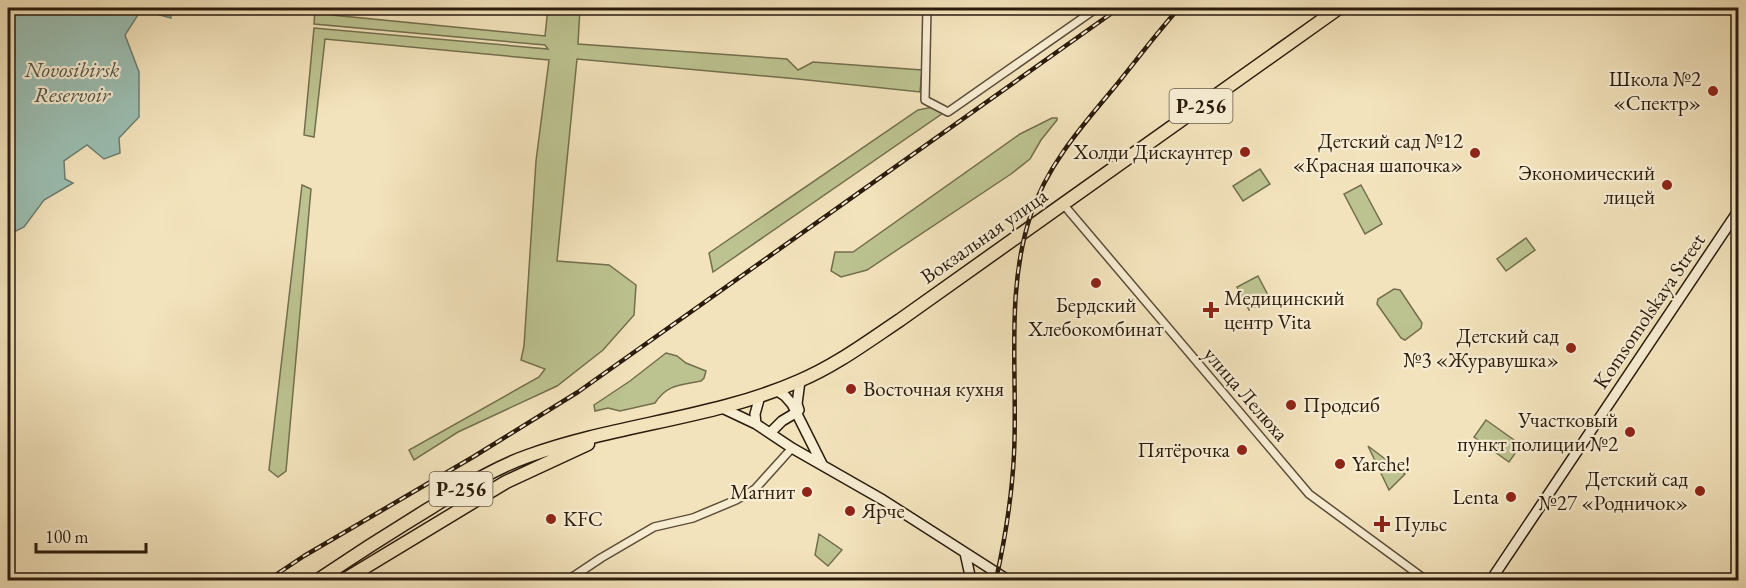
<svg xmlns="http://www.w3.org/2000/svg" width="1746" height="588" font-family="'EB Garamond',serif">
<rect width="100%" height="100%" fill="#f3e3bc"/>
<filter id="stains"><feTurbulence type="fractalNoise" baseFrequency=".00333" numOctaves="4"/><feColorMatrix values="0 0 0 0 .2 0 0 0 0 .09 0 0 0 0 .02 0 0 0 .5 -.17"/></filter>
<radialGradient id="worn" r=".72"><stop offset=".6" stop-color="#630" stop-opacity="0"/><stop offset="1" stop-color="#630" stop-opacity=".3"/></radialGradient>
<path fill="#bcc390" stroke="#736f4e" stroke-width="1.5" d="M315,8H333L332,15L545,36L548,8H580L578,44L787,59L798,70L813,62L922,70L920,92L798,79L577,59L557,261L609,265L636,285L634,315L603,350L557,386L458,432L414,460L409,450L539,377L545,369L521,360L524,346L536,161L549,60L325,39L314,137L304,135L314,28L548,49L545,45L314,24Z
M938,106L943,113L713,272L709,253L918,110Z
M1052,118H1057V120L1041,140L1030,159L1011,174L867,270L841,277L831,271L835,252H853L1020,134Z
M1260,169L1270,184L1243,201L1233,186Z
M302,185L311,189L286,471L278,477L269,470Z
M1361,185L1382,224L1365,234L1344,194Z
M1526,238L1535,250L1506,271L1497,259Z
M1258,276L1270,299L1249,310L1237,287Z
M1394,289L1400,290L1422,323L1421,328L1405,340L1401,338L1377,304L1378,299Z
M666,353L677,356L686,363L706,371L704,378L701,381C681,385 667,384 655,403L620,411L608,408L595,411L594,405L630,381Z
M1486,420L1521,445L1509,462L1474,437Z
M1368,446L1405,474L1389,490Z
M819,534L842,550L828,566L815,555Z"/>
<path fill="#9bbeb2" stroke="#6e7d70" stroke-width="1.5" d="M8,8H170L171,18L141,10L125,35L139,72V117L119,138L120,153L104,159L87,145L64,161L65,179L73,183L44,200L24,227L8,235Z"/>
<g fill="none" stroke-linecap="round" stroke-linejoin="round">
<g stroke="#5c4d38" stroke-width="10">
<path id="street" d="M927,8L925,100L948,112L1097,8
M1063,204L1309,494L1426,580
M568,580L601,558L654,527L693,518L736,500L755,489L792,448"/>
</g>
<g stroke="#2a1b0c" stroke-width="12">
<path id="secondary" d="M776,390L785,396L792,404L822,464
M720,407L756,424L792,448L883,500L1008,580
M799,410L797,404L800,381
M756,424L755,414L760,396
M770,433L782,421L797,412
M965,553L971,580
M1491,580L1738,211"/>
</g>
<g stroke="#2a1b0c" stroke-width="15">
<path id="highway" d="M318,580C355,555 394,530 432,507C463,488 494,468 528,456C616,424 713,419 799,381C835,366 867,342 900,320L1339,8
M344,580L506,482L588,444"/>
</g>
<use href="#street" stroke="#f7edd3" stroke-width="7"/>
<use href="#secondary" stroke="#f7edd3" stroke-width="9"/>
<use href="#highway" stroke="#f3e3bc" stroke-width="12"/>
<g stroke="#2a1b0c" stroke-width="4.5">
<path id="rail" d="M268,580L304,556L473,457L578,392L1119,8
M996,580C1005,539 1012,497 1014,454C1018,375 1005,291 1031,214C1047,166 1081,127 1113,89C1135,62 1156,34 1179,8"/>
</g>
<use href="#rail" stroke="#f7edd3" stroke-width="2" stroke-dasharray="7" stroke-linecap="butt"/>
</g>
<g fill="#8f2418" stroke="#f7edd3" stroke-width="2">
<circle cx="1713" cy="91" r="6"/>
<circle cx="1245" cy="152" r="6"/>
<circle cx="1475" cy="153" r="6"/>
<circle cx="1667" cy="185" r="6"/>
<circle cx="1096" cy="283" r="6"/>
<path d="M1208 301h6v6h6v6h-6v6h-6v-6h-6v-6h6z"/>
<circle cx="1571" cy="348" r="6"/>
<circle cx="851" cy="389" r="6"/>
<circle cx="1291" cy="405" r="6"/>
<circle cx="1630" cy="432" r="6"/>
<circle cx="1242" cy="450" r="6"/>
<circle cx="1340" cy="464" r="6"/>
<circle cx="1700" cy="491" r="6"/>
<circle cx="807" cy="492" r="6"/>
<circle cx="1511" cy="497" r="6"/>
<circle cx="850" cy="511" r="6"/>
<circle cx="551" cy="519" r="6"/>
<path d="M1379 515h6v6h6v6h-6v6h-6v-6h-6v-6h6z"/>
</g>
<g text-anchor="middle" stroke-width="4.5" stroke-linejoin="round" paint-order="stroke">
<g fill="#f7edd3" stroke="#685a48" stroke-width="1.5">
<rect x="1169.5" y="89" width="63" height="34" rx="4.5"/>
<rect x="429.5" y="472" width="63" height="34" rx="4.5"/>
</g>
<g font-size="20" font-weight="bold" fill="#2a1b0c">
<text x="1201" y="113">Р-256</text>
<text x="461" y="496">Р-256</text>
</g>
<g font-size="21" fill="#2a1b0c" stroke="#f7edd3" text-anchor="end">
<text x="1701" y="86">Школа №2<tspan x="1701" dy="24">«Спектр»</tspan></text>
<text x="1463" y="148">Детский сад №12<tspan x="1463" dy="24">«Красная шапочка»</tspan></text>
<text x="1233" y="159">Холди Дискаунтер</text>
<text x="1655" y="180">Экономический<tspan x="1655" dy="24">лицей</tspan></text>
<text x="1224" y="305" text-anchor="start">Медицинский<tspan x="1224" dy="24">центр Vita</tspan></text>
<text x="1096" y="312" text-anchor="middle">Бердский<tspan x="1096" dy="24">Хлебокомбинат</tspan></text>
<text x="1559" y="343">Детский сад<tspan x="1559" dy="24">№3 «Журавушка»</tspan></text>
<text x="863" y="396" text-anchor="start">Восточная кухня</text>
<text x="1303" y="412" text-anchor="start">Продсиб</text>
<text x="1618" y="427">Участковый<tspan x="1618" dy="24">пункт полиции №2</tspan></text>
<text x="1230" y="457">Пятёрочка</text>
<text x="1352" y="471" text-anchor="start">Yarche!</text>
<text x="1688" y="486">Детский сад<tspan x="1688" dy="24">№27 «Родничок»</tspan></text>
<text x="795" y="499">Магнит</text>
<text x="1499" y="504">Lenta</text>
<text x="862" y="518" text-anchor="start">Ярче</text>
<text x="563" y="526" text-anchor="start">KFC</text>
<text x="1394" y="531" text-anchor="start">Пульс</text>
</g>
<g font-size="21" fill="#2a1b0c" stroke="#f7edd3">
<text transform="translate(984 236) rotate(-35)" y="7">Вокзальная улица</text>
<text transform="translate(1649 311) rotate(-56)" y="7">Komsomolskaya Street</text>
<text transform="translate(1246 394) rotate(49)" y="7">улица Лелюха</text>
</g>
<g font-size="22" font-style="italic" fill="#525446" stroke="#f7edd3">
<text x="72" y="77">Novosibirsk<tspan x="72" dy="25">Reservoir</tspan></text>
</g>
</g>
<rect width="1746" height="588" fill="none" stroke="#f3e3bc" stroke-width="30"/>
<rect x="9" y="9" width="1728" height="570" fill="none" stroke="#2a1b0c" stroke-width="3"/>
<rect x="15" y="15" width="1716" height="558" fill="none" stroke="#2a1b0c" stroke-width="1.5"/>
<path d="M36 543v9h110v-9" fill="none" stroke="#2a1b0c" stroke-width="3"/>
<text x="45" y="543" font-size="18" fill="#2a1b0c" stroke="#f7edd3" stroke-width="4.5" paint-order="stroke">100 m</text>
<rect width="100%" height="100%" filter="url(#stains)"/>
<rect width="100%" height="100%" fill="url(#worn)"/>
</svg>
